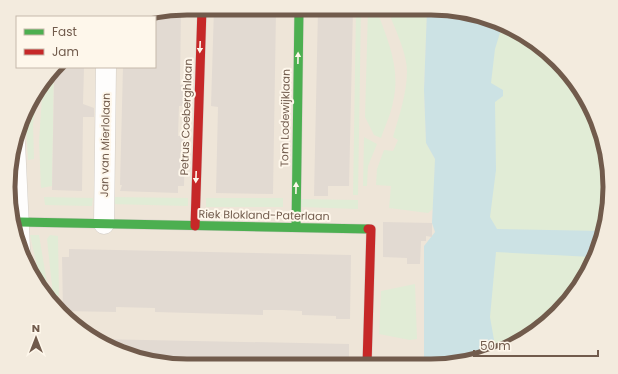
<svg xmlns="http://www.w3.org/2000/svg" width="618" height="374" font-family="Poppins,sans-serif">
<rect width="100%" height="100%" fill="#f5f2ea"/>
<path fill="#eee5d8" d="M187,8L449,9L443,366L164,364L119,352L78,329L45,296L17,244L8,187L17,130L38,87L57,67H155V17H132Z"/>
<path fill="#e1ecd6" d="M356,9H361L358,195H353Z
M368,9H376C388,40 401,69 393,102C391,114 385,126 381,138L374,135L365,117Z
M387,9H427L424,90L426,143L435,159L434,208L428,213L389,208L391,186L376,185L377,169L384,150L393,151L398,140L393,137C399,116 407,93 407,71C407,53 394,26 387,9Z
M454,10L499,22L540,45L586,97L608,163L604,233L573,296L520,342L443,366Z
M54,71L52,186L41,188L39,141L43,82Z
M39,86L33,124L34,159L28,160L25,113Z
M364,137L377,144L368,166L367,186H363Z
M44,197L93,198L92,206L45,205Z
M110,197L188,198V206L109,204Z
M206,198H283V207H206Z
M301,199L358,200V209L301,207Z
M30,235H39L47,283L41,284Z
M50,235L58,236L59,296L53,295L47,239Z
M415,284L417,339L410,340L379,334L381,291Z"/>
<path fill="#cce2e4" d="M427,9L454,10L503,23L495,49L491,83L503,90V96L495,102L496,170L490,217L497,229L604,231L592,257L496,252L490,317L494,340L486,352L443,366H424V246L435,232L432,223L435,159L426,143L424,90Z"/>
<path fill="#e2dad2" d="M214,8H260V11H276L273,194L216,193L218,107L211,106Z
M181,9L180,85H187L186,106H179L178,136H185L184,186H178V193L120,191L122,185H120L123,67H155V13Z
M318,9H353L349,186H328V196H314Z
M57,67H84L83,104L94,108V117H83L82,191L52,190L54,82L55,70Z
M383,222L432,223V237L426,236V241H421L420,264H407V258L383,257Z
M69,249L351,255L350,319H336V316L302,315V311L282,310H263V315L155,312V308L116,307V312L63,311L62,257H69Z
M96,339L349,344V365L164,364L119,353Z"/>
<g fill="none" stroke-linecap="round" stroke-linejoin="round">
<g stroke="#d4cfc8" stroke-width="21">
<path id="street" d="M15,143L20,250
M104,224L106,67"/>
</g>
<g stroke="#d5cfc8" stroke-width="10">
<path id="fast" d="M20,222L368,229
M296,227L299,9"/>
</g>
<g stroke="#d5cfc8" stroke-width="10">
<path id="jam" d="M195,226L202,8
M367,365L371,229H368"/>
</g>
<use href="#street" stroke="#fefdfc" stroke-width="20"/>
<use href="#fast" stroke="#4caf50" stroke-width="9"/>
<use href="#jam" stroke="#c62828" stroke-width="9"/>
</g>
<defs><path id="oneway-solid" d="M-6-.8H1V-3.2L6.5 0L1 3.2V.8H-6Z"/></defs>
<g fill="#fef7eb">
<use href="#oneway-solid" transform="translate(200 47) rotate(92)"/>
<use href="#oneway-solid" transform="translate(298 58) rotate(-89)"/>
<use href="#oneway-solid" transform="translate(196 177) rotate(92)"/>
<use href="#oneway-solid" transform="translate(296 188) rotate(-89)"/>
</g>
<g text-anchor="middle" stroke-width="4" stroke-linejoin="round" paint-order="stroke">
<g font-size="11" fill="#715b4c" stroke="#fef7eb">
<text transform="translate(186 117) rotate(-88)" y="4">Petrus Coeberghlaan</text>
<text transform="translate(285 118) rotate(-89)" y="4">Tom Lodewijklaan</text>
<text transform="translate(105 145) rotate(-89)" y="4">Jan van Mierlolaan</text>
<text transform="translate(264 215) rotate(1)" y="4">Riek Blokland-Paterlaan</text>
</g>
</g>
<path d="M0 0H618V374H0ZM187 15H431A172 172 0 0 1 603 187V187A172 172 0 0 1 431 359H187A172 172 0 0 1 15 187V187A172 172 0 0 1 187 15Z" fill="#f3ebde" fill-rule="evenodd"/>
<path fill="none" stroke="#715b4c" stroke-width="5" d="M187 15H431A172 172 0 0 1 603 187V187A172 172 0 0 1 431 359H187A172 172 0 0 1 15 187V187A172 172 0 0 1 187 15Z"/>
<rect x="16" y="16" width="140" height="52" fill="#fef7eb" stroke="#c6b9ab"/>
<rect x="24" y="29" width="20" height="6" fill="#4caf50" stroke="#c6b9ab"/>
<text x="52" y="36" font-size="12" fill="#715b4c">Fast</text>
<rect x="24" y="49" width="20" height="6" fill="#c62828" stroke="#c6b9ab"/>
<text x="52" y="56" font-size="12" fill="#715b4c">Jam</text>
<g transform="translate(36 338)" stroke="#fef7eb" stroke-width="3" paint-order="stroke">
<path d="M0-3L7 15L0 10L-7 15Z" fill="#715b4c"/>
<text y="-6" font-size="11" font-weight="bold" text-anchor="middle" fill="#715b4c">N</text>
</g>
<path d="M474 350v6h124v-6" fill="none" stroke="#715b4c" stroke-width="2"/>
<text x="480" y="350" font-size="12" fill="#715b4c" stroke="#fef7eb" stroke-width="3" paint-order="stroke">50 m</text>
</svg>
